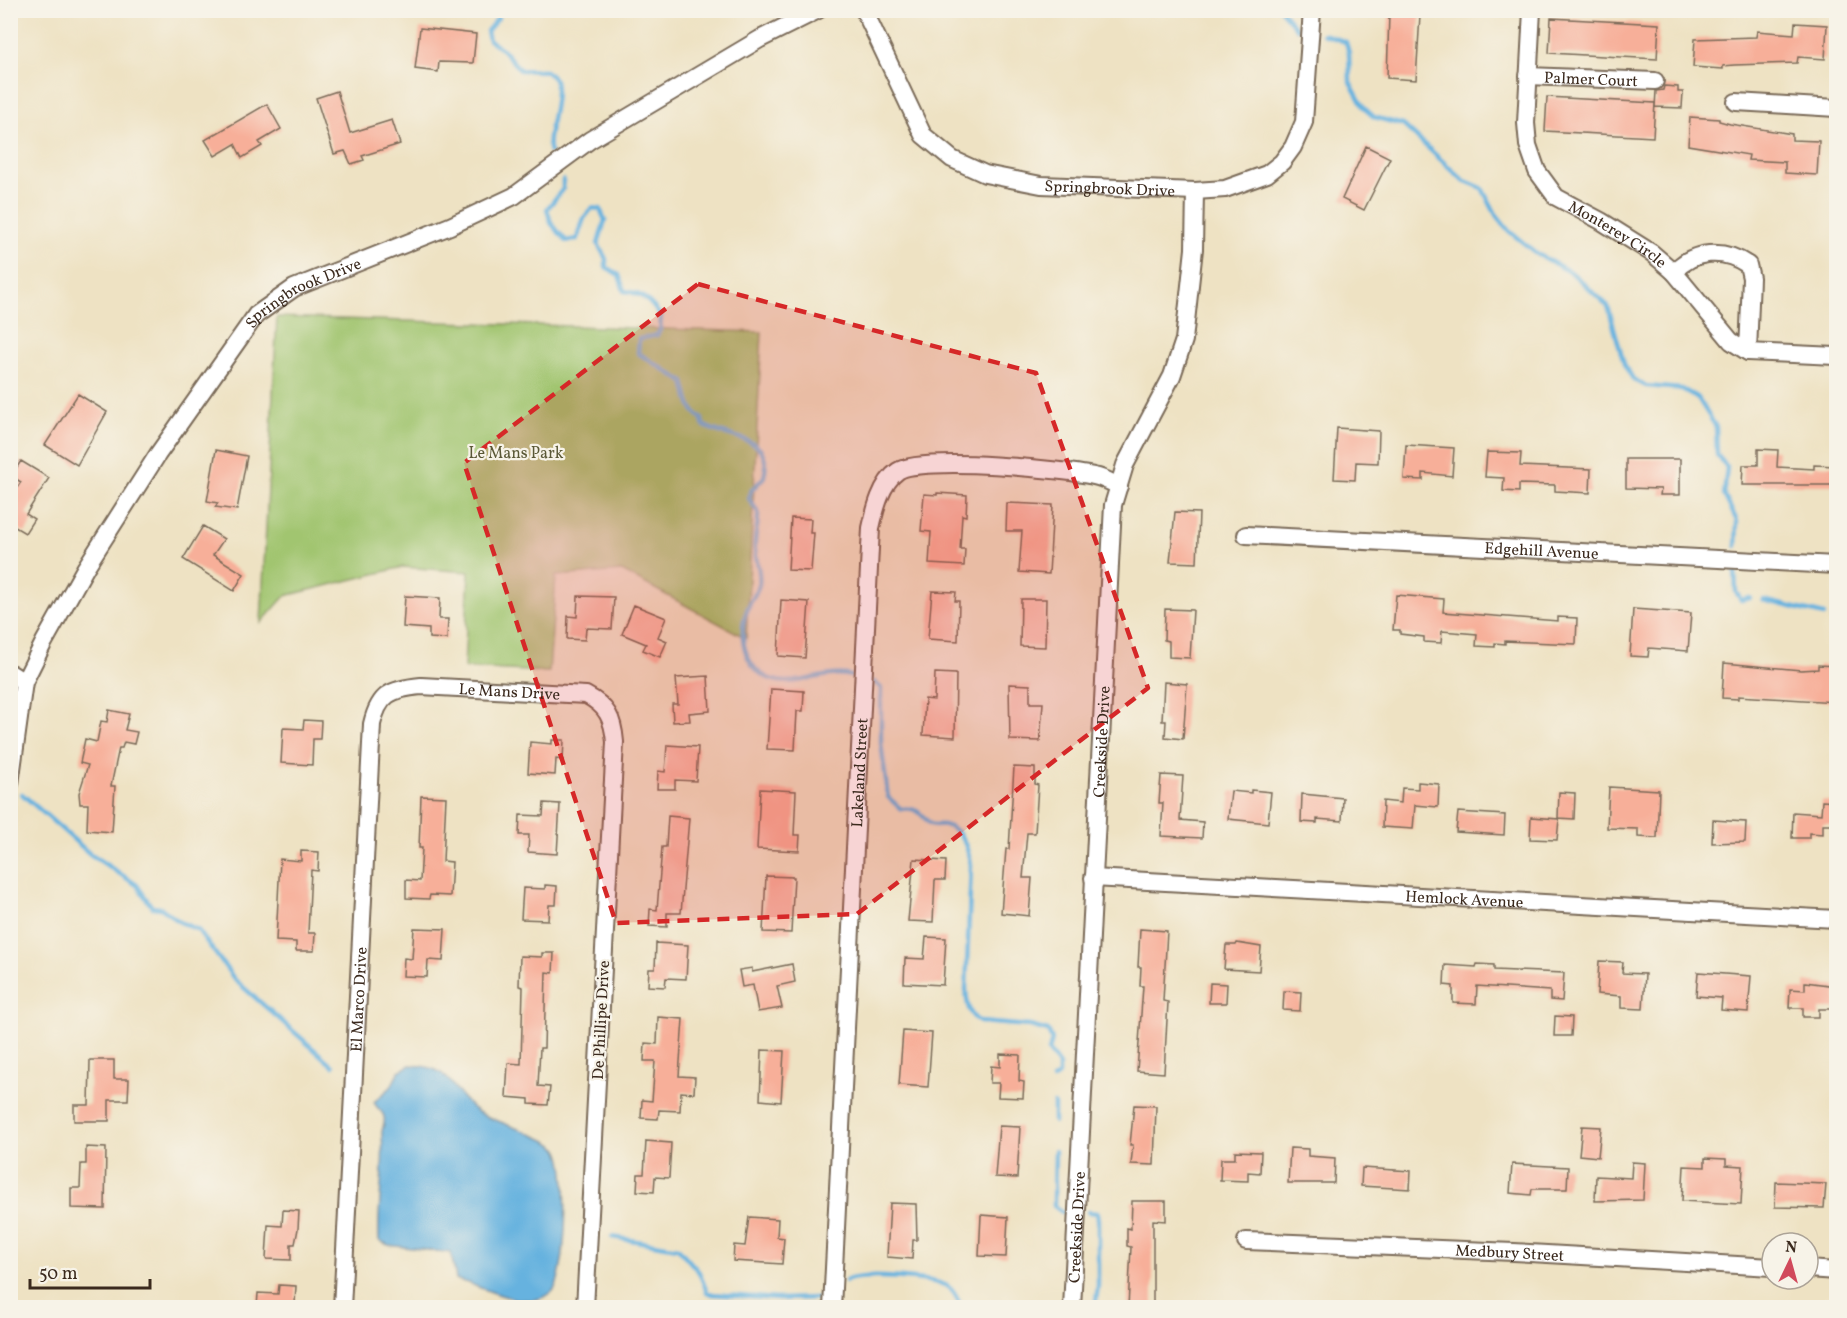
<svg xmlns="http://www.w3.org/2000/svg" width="1847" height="1318" font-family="Vollkorn,serif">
<rect width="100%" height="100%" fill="#f7f3e8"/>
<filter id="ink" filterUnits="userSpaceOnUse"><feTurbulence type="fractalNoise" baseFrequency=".0167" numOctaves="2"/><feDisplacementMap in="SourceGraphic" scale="12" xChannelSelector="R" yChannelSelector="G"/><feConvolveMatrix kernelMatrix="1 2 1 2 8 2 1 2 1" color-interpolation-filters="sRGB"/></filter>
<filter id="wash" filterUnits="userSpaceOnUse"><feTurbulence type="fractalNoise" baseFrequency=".008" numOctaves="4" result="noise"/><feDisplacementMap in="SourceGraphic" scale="24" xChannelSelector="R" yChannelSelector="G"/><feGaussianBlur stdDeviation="1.35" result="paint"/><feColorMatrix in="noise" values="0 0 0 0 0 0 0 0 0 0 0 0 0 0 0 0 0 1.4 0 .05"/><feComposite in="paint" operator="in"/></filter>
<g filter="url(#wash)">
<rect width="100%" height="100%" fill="#eee2c3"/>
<path fill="#a1c56f" stroke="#6e7846" stroke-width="1.5" d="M277,317L762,332L746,638L622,571L556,576L549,672L464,668L469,572L403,567L285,596L261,623Z"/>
<path fill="#66b2df" stroke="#506e7e" stroke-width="1.5" d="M410,1065C456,1066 449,1093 478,1112C495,1122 547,1137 557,1148C571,1163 567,1278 552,1292C531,1310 495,1293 473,1285C467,1282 462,1282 456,1279L451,1253L388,1245L379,1240C377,1205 385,1169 382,1135C381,1128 386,1124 384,1117C383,1111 376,1108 374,1102L391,1087L399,1071Z"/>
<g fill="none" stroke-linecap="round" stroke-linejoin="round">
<path stroke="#66b2df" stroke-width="4.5" d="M490,10L497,14L498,18L487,31L489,40L503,50L520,70L546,71L555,80C560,101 544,139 550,152
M1281,10L1297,29
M1323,34L1346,42L1349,53L1350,82L1364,108L1374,117L1403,125L1463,180L1482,188L1496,215L1509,231L1537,254L1572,273L1608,306L1624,364L1633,379L1646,386L1682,389L1698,398L1716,427L1717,455L1727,467L1724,495L1737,521L1736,546
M563,180V189L547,209L551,223L566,241L577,239L584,218L592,208L600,209L605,220L598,244L606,259V267L619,275L624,291C641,292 651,302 661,317L660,330L657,335L639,339L638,353L684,382C690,401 686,405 702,419L703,425C726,440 775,433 764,477L751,491L749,499L758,512C759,523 755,533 755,544C754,559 762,570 759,585C756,594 750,602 747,610C736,637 746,675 778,681C803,685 826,670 851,676
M1735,571L1736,592L1741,600L1750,598
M1763,600L1824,615
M1832,619H1836
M874,682L881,688V743L888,797L901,809C916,806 921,814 930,824C935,826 939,824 944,825C963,829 968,849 971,865L966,990C967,1002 968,1016 980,1022L1030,1026L1048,1031L1052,1040L1049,1051L1059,1065V1075L1053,1079
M22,794L90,854L137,885L152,907L161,908L180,922L198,930L235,980L333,1066
M1054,1104V1122
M1055,1151L1054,1206L1062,1212
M1088,1212L1097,1213L1098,1219V1286L1095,1308
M612,1237L678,1248L699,1272L707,1292L713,1294L777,1299L818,1298
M846,1281C858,1273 933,1278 947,1286C955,1290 957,1301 963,1308"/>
</g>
<g id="blocks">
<path fill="#f7af99" d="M1389,14L1420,15L1416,80L1387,78Z
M1551,18L1659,24L1657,59L1549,53Z
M1795,23L1827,25L1825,59L1798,57L1797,63L1734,65L1723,66V69L1693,67L1695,39L1756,37L1757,31L1794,34Z
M420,28L476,34L473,63L439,62L438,72L415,69Z
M1664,86L1678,87V92H1683L1682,108L1655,107L1656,91L1663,90Z
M337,91L350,133L392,120L400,144L362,156L364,160L351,164L345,151L334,154L316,98Z
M1547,97L1655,103L1653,137L1545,131Z
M267,104L281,129L259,142L262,146L242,158L235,144L215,156L205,140Z
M1690,117L1719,119V121L1730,124L1792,134V140L1819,141L1817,175L1785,173V162L1748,160L1749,155L1688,145Z
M1366,146L1390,158L1364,210L1342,199Z
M78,394L107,412L77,465L45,445Z
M1337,428L1379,431L1378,463L1356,462L1355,480L1334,479Z
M1406,445L1454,448L1452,476L1423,473V480L1404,479Z
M1758,449L1778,450L1777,467L1814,469V465L1836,466V485H1742L1743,465H1758Z
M216,450L247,456L237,510L215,507L218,503L207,501Z
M1487,452L1521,453L1520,466L1591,469L1590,493L1555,491V485L1519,484V492L1503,491L1504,478L1485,477Z
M1626,459H1680V495H1660L1661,489L1626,488Z
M21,461L49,478L26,514L34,519L25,533L10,524V498L21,482L11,476Z
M937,493L967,495L966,516L962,515L960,549H965L964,566L929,564L931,532L921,531L924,494L937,495Z
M1007,503L1053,505L1049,574L1019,572L1022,531H1006Z
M1175,512L1199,513L1197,563L1170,562Z
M791,518L811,519L810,533H814L811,571L788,570Z
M203,526L224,539L213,555L244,574L234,591L183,559Z
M932,591L956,592L955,601H959L958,641L928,639Z
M1396,595L1444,599L1443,612L1558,621V617L1577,618L1576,644L1505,641V644L1495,643V647L1476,646L1477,634L1442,631L1441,643L1424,642V637L1400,634V630H1393Z
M405,596L440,598L439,619H448L447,639L429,638V629L403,627Z
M578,596L614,597L612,629L586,628L585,640L567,639L568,616L577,617Z
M1021,599H1046L1045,647L1020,646Z
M781,600L809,602L805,658L778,656Z
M634,605L666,618L658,637L667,641L660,657L643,650L646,644L622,634Z
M1165,609L1193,610L1190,658L1169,657V641L1164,640Z
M1633,609L1691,613L1688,651L1649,648L1648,657L1630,656Z
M1724,663L1801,670L1818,669V665L1836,666V702L1738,696V699L1722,698Z
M935,673L956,674L955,737L923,735L925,699L934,700Z
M708,676L710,711L689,713L690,721L673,722L672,704H678L676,678Z
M1164,682L1187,684L1183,739L1165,737L1166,721H1162Z
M1009,684L1030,685V703H1043L1040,741L1010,740Z
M771,689L804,691L803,711H797L795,750L767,749Z
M109,710L129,714L125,730L137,732L134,744L124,742L122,748H119L111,786H115L112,832L87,830L88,804H80L79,793L88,765L80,763L85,739L97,742L101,721L107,722Z
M304,720L321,721L320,739H313L312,765L281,763L283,728L303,729Z
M552,740H564L563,760L556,759L555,775L528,773L530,742L552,744Z
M667,745L698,747L696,781L675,780V789H657L658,771L665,772Z
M1014,767L1035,768V784L1038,785L1035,833H1027L1023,878H1032L1029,916L1001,913L1006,849H1009Z
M1161,775L1183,776L1180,820L1203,822L1202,838L1161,836L1163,803H1159Z
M1418,782L1439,784L1438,807L1415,805L1413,829L1382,827L1383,801L1401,803L1402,788L1418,789Z
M1609,787L1659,790L1657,838L1638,837V829L1607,828Z
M760,789L796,791L794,835H800L799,851L757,849Z
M1251,790L1271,792L1268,823L1228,819L1231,791L1251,793Z
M1559,792L1575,793L1574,819L1558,818Z
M1302,794L1343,798L1342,821L1317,819V823L1301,822Z
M421,796L446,797L443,861L452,862L450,896L430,895L429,899L406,898V880L420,881L422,848H419Z
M1822,801L1836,802V824H1823V834L1809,833V838H1792L1793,812L1821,814Z
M544,803L560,804L557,854L528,852L529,835H519L520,815L543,816Z
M1458,812L1505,815L1504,835L1456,832Z
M668,816L689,818L681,913H667V927L649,926L650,909L657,910L662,847H666Z
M1531,817L1559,819L1557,840L1530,839Z
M1713,820L1746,822L1745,842L1712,843Z
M301,851L319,852L318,871L311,870L308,933H315L314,951H296V942L276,941L280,859L301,861Z
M914,859L946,861L945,880H935L933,922L908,921Z
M766,876L794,877L791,933L763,932Z
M545,885L557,886L556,905H549L548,920L521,919L523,888L545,889Z
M414,928L445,929L443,961L428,960L427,977L403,976L404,958L412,959Z
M1140,929L1167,931L1163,1001L1168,1002L1164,1073L1137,1071L1143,986H1140L1141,967H1138Z
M926,937L946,938L943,985L904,983L905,958L924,959Z
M656,943L688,945L686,979L666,978L665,987L648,986L649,969H655Z
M1237,943L1261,947L1259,971L1224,969L1226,945H1236Z
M542,953H554L553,973L546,972L544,1048H540L538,1086L550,1087L548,1105L529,1104V1099L506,1097L508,1063L521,1064L523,987L519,986L520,956L542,957Z
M1599,961L1623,962L1622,973L1645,974L1643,1009L1621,1008V996L1597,994Z
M792,964L795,982L777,986L782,1008L758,1012L753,985L742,987L739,970L752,968V972Z
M1477,964L1494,965V970L1564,973L1562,1001L1550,1000V991L1477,986L1476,1004L1453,1003V986L1444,985L1445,965L1476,967Z
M1698,972L1751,976L1748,1012L1721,1010L1722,998L1696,996Z
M1805,982L1836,986V1009H1819V1017H1803V1008H1789L1790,989L1805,990Z
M1210,983L1227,984L1226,1003H1209Z
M1284,991L1301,992L1300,1011L1283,1010Z
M1555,1016L1572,1017L1571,1036H1554Z
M658,1017L683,1019L679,1076L695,1077L694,1093L681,1092L680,1111L659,1110L658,1119L641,1118L642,1100L652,1101L655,1061H644L645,1043L657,1044Z
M903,1031L932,1033L928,1087L899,1085Z
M762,1050L784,1051L781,1102L760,1100Z
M1000,1054L1020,1055L1019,1081L1024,1082L1023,1098L998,1097L999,1083H990L991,1066L1000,1067Z
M90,1060H114V1079H129L128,1100H109V1121H74V1105H89Z
M1134,1105L1156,1106L1154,1165L1131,1164L1133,1145H1130Z
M999,1126L1020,1127L1017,1178L995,1177Z
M1582,1126L1601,1127L1598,1157L1579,1155Z
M646,1141L671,1143L669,1178L655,1177L654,1192L637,1191L638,1174H644Z
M86,1147L106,1148L105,1209L71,1208V1188H80L81,1164H86Z
M1290,1148L1308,1149V1156L1335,1158L1334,1183H1288Z
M1235,1151L1261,1152L1260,1173L1248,1172V1181L1220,1180L1221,1159H1235Z
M1705,1158L1726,1159V1165L1743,1166L1741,1204L1682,1201L1684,1166L1705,1167Z
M1632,1162L1645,1163L1643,1200L1595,1201L1596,1176L1631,1178Z
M1512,1164L1568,1167L1567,1189H1532L1531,1195L1510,1193Z
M1362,1168L1411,1171L1410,1189L1361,1186Z
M1776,1182L1826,1184L1824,1208L1775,1207Z
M1132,1201H1166V1221L1153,1220V1308H1128L1131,1247L1127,1246V1228L1131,1229Z
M890,1203L916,1204L917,1240H913L912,1259L887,1257Z
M283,1210L299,1211L298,1229L295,1244H291V1260L266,1259L268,1225L282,1226Z
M981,1215L1008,1217L1006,1257L979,1256Z
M749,1217L778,1219L777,1237L784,1238L782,1264L733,1261L734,1245L745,1246Z
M279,1285L296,1286L295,1304L285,1303L284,1308H257L258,1293L278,1294Z"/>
</g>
</g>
<g filter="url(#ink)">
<use href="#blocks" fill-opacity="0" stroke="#7a6a58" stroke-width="1.5"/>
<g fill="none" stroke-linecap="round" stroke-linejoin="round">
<g stroke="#7a6a58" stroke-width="20">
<g id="minor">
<path id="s1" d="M864,10L923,135L952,159L985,174L1041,185L1195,191L1225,189L1267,174L1282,162L1293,147L1304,122L1312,10"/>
<path id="s2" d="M1532,10L1526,123L1528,145L1537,171L1556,197L1601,221L1652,253L1674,272L1731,341L1748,352L1836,356"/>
<path id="s3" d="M1528,76L1655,81"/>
<path d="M1736,102L1836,108"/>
<path d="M1674,272C1693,250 1724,248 1748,265L1751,278L1748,352"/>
<path id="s4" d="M1246,535L1836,565"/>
<path d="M10,673L24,682"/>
<path id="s5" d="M10,784L24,682L44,642L86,567L158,454L256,315L294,288L450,226L514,196L590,140L760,39L818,10"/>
<path id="s6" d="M1093,878L1836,919"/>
<path id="s7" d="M1246,1241L1514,1252L1772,1267"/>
<path d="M1808,1269L1836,1271"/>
<path id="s8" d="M342,1308L372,724C379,694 391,689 421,686L586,695C607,706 613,718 615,742L585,1308"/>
<path id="s9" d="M832,1308L871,528C875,510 881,483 898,471C920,456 1069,469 1098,477C1105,479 1112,483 1119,486"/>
<path id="s10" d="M1072,1308L1113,505L1125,465L1172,376L1184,340L1194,249L1195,191"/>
</g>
</g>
<use href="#minor" stroke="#fff" stroke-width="16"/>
</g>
</g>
<path fill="#d62828" fill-opacity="0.2" stroke="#d62828" stroke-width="4.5" stroke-dasharray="12 8" stroke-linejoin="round" d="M698,284L1036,373L1148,688L857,914L616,923L464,463Z"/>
<g text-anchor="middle" stroke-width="4.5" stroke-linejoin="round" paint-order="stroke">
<g font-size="16" fill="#3b2a1e" stroke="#f7f3e8">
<text dy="6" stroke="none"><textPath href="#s3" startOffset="63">Palmer Court</textPath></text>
<text dy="6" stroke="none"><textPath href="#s1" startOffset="338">Springbrook Drive</textPath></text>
<text dy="6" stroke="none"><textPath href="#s2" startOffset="267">Monterey Circle</textPath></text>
<text dy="6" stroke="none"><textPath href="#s5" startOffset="590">Springbrook Drive</textPath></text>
<text dy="6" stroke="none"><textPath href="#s4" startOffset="296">Edgehill Avenue</textPath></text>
<text dy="6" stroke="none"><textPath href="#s8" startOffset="742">Le Mans Drive</textPath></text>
<text dy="6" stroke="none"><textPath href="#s10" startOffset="567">Creekside Drive</textPath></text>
<text dy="6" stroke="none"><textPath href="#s9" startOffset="536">Lakeland Street</textPath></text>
<text dy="6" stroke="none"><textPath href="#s6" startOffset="372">Hemlock Avenue</textPath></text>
<text dy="6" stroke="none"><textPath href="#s8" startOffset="309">El Marco Drive</textPath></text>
<text transform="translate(600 1020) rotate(-87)" y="6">De Phillipe Drive</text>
<text dy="6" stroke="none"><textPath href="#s10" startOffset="81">Creekside Drive</textPath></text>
<text dy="6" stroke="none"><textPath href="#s7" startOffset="264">Medbury Street</textPath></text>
</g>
<g font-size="16" fill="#5a5836" stroke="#f7f3e8">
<text x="516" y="458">Le Mans Park</text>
</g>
</g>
<rect width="1847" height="1318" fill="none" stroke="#f7f3e8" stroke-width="36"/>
<g transform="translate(1790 1261) rotate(5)"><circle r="28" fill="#f7f3e8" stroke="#aca397" stroke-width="1.5"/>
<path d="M0-4.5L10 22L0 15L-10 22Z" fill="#d1495b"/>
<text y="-9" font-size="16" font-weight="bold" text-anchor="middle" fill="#3b2a1e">N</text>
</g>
<path d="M30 1279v9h120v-9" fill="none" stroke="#3b2a1e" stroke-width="3"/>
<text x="39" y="1279" font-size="18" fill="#3b2a1e" stroke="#f7f3e8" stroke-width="4.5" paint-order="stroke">50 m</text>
</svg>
